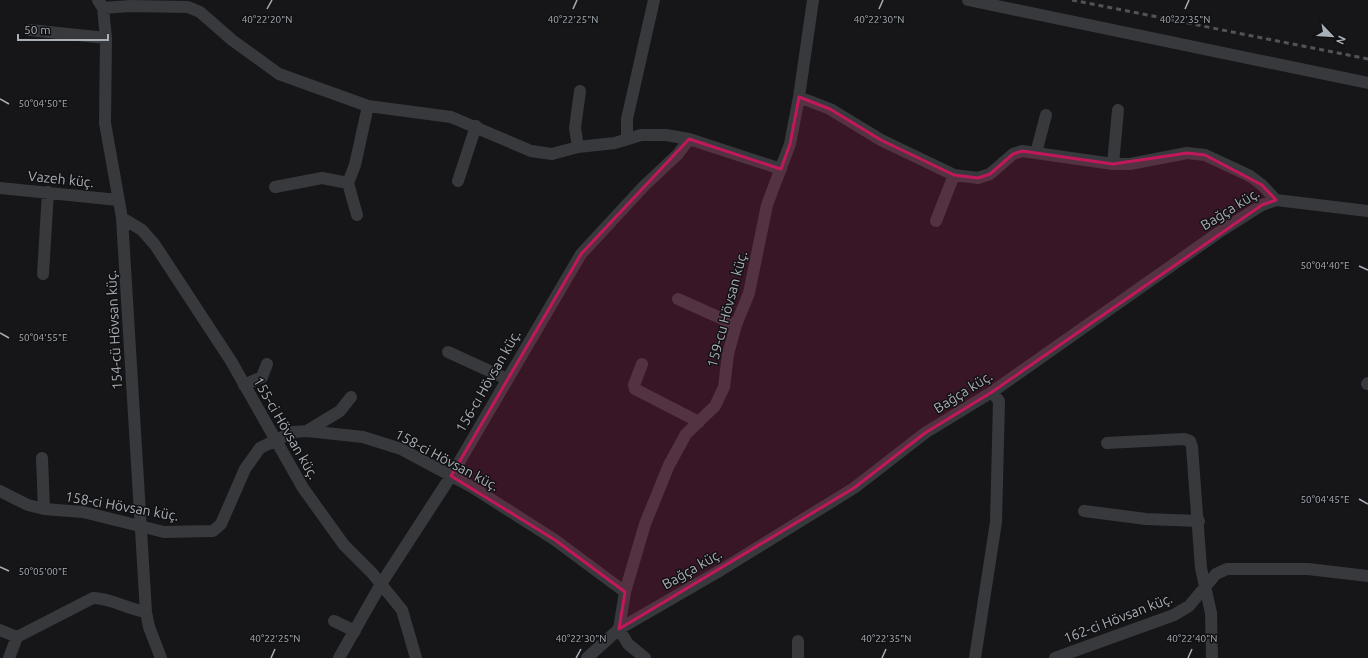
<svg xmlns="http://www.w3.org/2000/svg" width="1368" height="658" font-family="Ubuntu,sans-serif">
<rect width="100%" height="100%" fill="#161618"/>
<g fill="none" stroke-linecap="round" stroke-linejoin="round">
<path stroke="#37393d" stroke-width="12" d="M98,0L103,8L106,38L105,123L122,218L146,612L149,627L161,658
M968,0L1368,83
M103,8L130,6L188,7L200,12L232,40L279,74L368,106L451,117L531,151L552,154L578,147L615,143L641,135H666L689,139L781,169
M30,30L106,38
M799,97L830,109L881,140L954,175L978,178L990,174L1013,154L1022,151L1113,164H1130L1187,153L1205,155L1250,176L1262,185L1276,200
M627,139V119L654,0
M578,147L575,128L580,91
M1036,153L1046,115
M1113,164L1118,110
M458,181L476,126
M275,187L322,178L348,183
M0,188L118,200
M357,215L348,183L355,165L368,106
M122,218L142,230L155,245L231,361L303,488L344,545L372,573L402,610L416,658
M936,221L954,175
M43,274L48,192
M678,299L736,325
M448,352L507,379
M642,364L634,385L635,389L699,422
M1367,384L1368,383
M244,385L262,377L267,364
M307,431L340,411L351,397
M1107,443L1184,439L1190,441L1192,447L1201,568L1211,613L1212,658
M42,458L44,509
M0,491L28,505L44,509L83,512L164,532L213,531L221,524L245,469L260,448L293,432L307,431L363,437L401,449L472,487L555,540L625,592
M1084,511L1146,519L1199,521
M334,621L355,631
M0,630L17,637
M798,641V658
M9,658L17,637L93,598C111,598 127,609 146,612
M339,658L381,584L451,476L581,254L643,187L678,154L689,139
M587,658L619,629L721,570L854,488L925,433L992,392L1218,233L1262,205L1276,200L1368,211
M645,658L628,644L619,629L625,592L645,524L669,465L686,434L715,406L724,387L728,354L736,325L749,293L767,205L790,144L799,97L813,0
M975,658L996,522L999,401L992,392
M1055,658L1174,615L1189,606L1216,574L1227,569H1308L1368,576"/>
<path stroke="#515357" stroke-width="3" stroke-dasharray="5 4" stroke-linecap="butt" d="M1072,0L1368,59"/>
</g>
<path fill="#c2185b" fill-opacity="0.2" stroke="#c2185b" stroke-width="3" stroke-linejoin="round" d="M799,97L830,109L881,140L954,175L978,178L990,174L1013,154L1022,151L1113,164L1187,153L1205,155L1262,185L1276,200L1262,205L992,392L925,433L854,488L619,629L625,592L555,540L451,476L581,254L689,139L781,169L790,144Z"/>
<path fill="none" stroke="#a9afb7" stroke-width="1.5" d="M267,9L272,0M573,9L577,0M879,9L883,0M1185,9L1189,0M0,99L9,104M1359,266L1368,270M0,333L9,338M1359,499L1368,504M0,567L9,571M271,658L275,649M576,658L581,649M882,658L886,649M1188,658L1192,649"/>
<g text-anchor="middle" stroke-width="3" stroke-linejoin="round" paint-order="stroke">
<g font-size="14" fill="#a9afb7" stroke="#111113">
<text transform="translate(61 179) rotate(6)" y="5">Vazeh küç.</text>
<text transform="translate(1230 209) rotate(-32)" y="5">Bağça küç.</text>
<text transform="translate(727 309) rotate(-75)" y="5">159-cu Hövsan küç.</text>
<text transform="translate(114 330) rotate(-93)" y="5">154-cü Hövsan küç.</text>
<text transform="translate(488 381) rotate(-60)" y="5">156-cı Hövsan küç.</text>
<text transform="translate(963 392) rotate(-32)" y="5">Bağça küç.</text>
<text transform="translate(286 428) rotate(60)" y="5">155-ci Hövsan küç.</text>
<text transform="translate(447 460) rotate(28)" y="5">158-ci Hövsan küç.</text>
<text transform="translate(122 506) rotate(10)" y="5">158-ci Hövsan küç.</text>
<text transform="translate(692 569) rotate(-30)" y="5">Bağça küç.</text>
<text transform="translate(1118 618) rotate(-21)" y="5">162-ci Hövsan küç.</text>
</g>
</g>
<g font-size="10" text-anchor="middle" fill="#a9afb7" stroke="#111113" stroke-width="3" stroke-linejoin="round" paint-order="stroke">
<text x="267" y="23">40°22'20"N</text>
<text x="573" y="23">40°22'25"N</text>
<text x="879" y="23">40°22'30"N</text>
<text x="1185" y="23">40°22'35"N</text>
<text x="43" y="107">50°04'50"E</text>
<text x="1325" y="269">50°04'40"E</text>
<text x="43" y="341">50°04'55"E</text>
<text x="1325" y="503">50°04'45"E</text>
<text x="43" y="575">50°05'00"E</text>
<text x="275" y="642">40°22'25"N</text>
<text x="581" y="642">40°22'30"N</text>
<text x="886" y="642">40°22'35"N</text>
<text x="1192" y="642">40°22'40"N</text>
</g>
<g transform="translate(1332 36) rotate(115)" stroke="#111113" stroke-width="3" paint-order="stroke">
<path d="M0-3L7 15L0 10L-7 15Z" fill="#a9afb7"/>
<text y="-6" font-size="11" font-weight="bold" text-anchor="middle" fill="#a9afb7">N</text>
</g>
<path d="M18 34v6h90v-6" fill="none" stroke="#a9afb7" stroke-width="2"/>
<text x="24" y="34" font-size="12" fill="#a9afb7" stroke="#111113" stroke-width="3" paint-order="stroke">50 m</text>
</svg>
